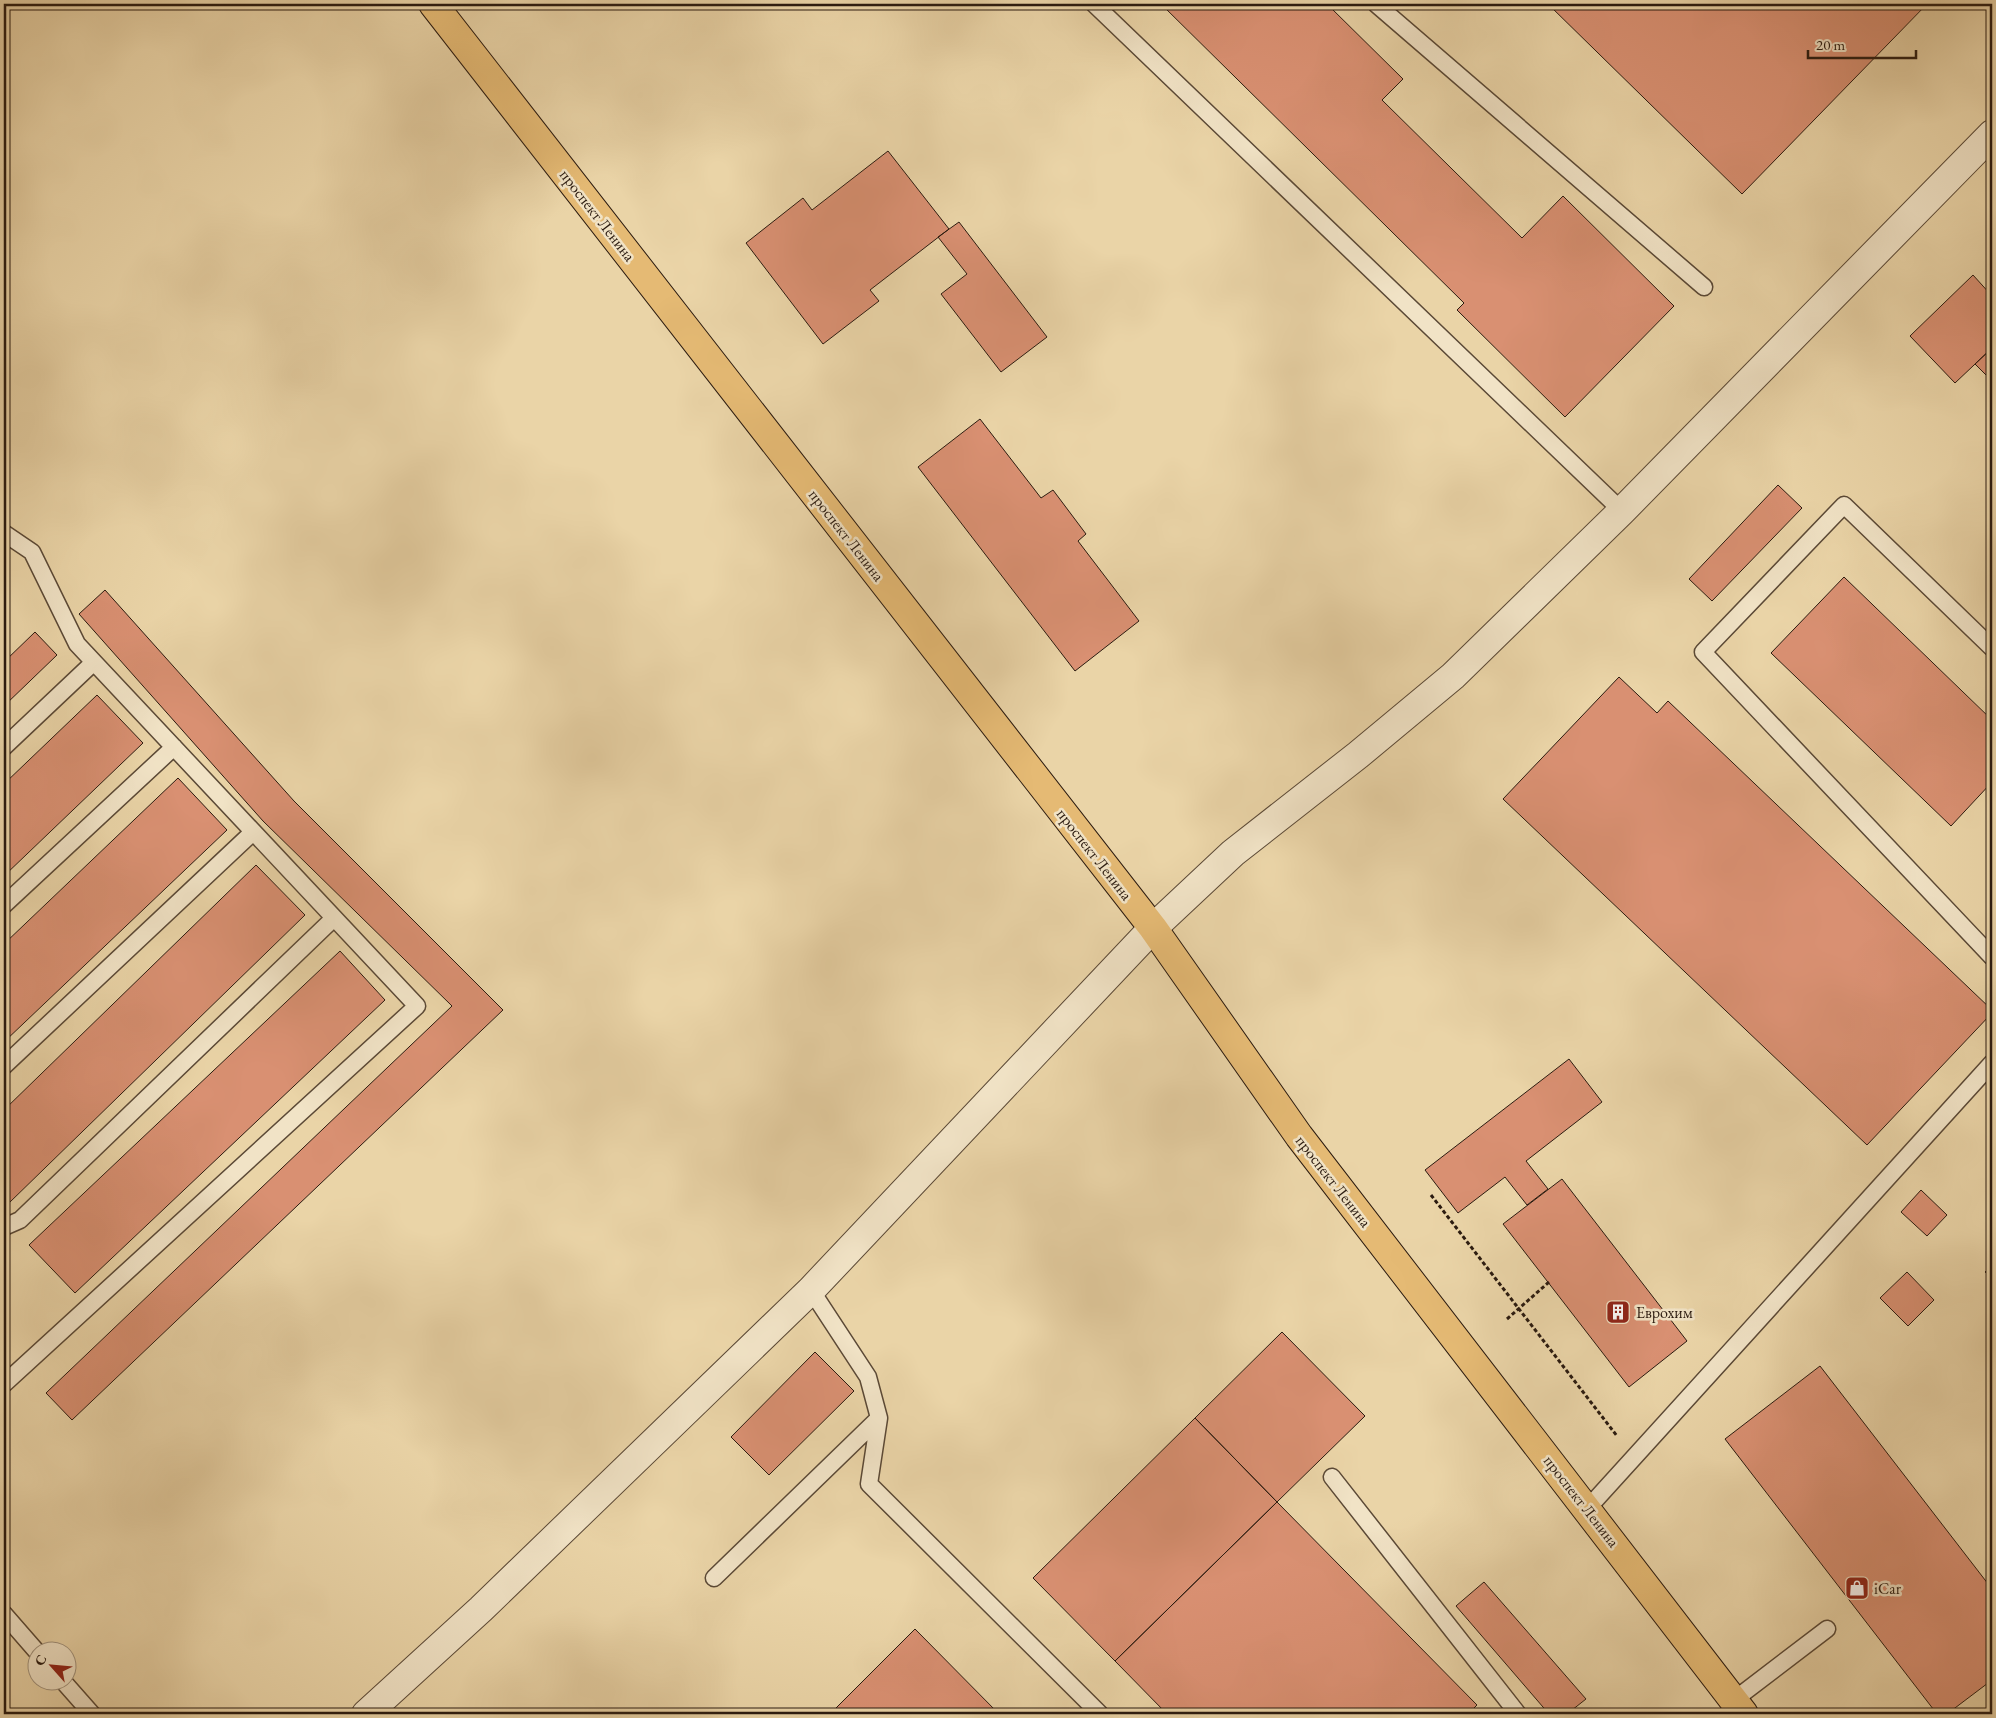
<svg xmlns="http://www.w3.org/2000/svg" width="1996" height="1718" font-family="'EB Garamond',serif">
<rect width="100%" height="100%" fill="#ead4a7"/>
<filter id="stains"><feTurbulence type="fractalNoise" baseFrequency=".004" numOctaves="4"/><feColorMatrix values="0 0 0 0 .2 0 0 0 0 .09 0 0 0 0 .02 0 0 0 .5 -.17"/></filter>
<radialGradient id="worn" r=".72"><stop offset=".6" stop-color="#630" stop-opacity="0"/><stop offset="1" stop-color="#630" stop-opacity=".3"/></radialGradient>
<path fill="#d99072" stroke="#2b1b10" d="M1161,4H1327L1403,79L1382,100L1522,238L1563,196L1674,306L1565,417L1457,310L1464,303Z
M1548,4H1927L1742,194Z
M888,151L949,229L870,290L879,301L823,344L746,243L803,198L812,210Z
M959,222L1047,337L1001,372L941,294L967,274L938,237Z
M1973,275L1992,296V348L1955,383L1910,336Z
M1992,348V381L1975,364Z
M980,419L1041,498L1053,490L1086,534L1078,541L1139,621L1075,671L918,467Z
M1778,485L1802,508L1712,601L1689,579Z
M1844,577L1992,720V782L1951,826L1771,653Z
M105,590L294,801L503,1010L72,1420L46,1393L452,1006L263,821L79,614Z
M35,632L57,655L4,706V662Z
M1619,677L1657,713L1668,701L1992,1010V1013L1867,1145L1503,799Z
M97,695L143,743L4,876V784Z
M178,778L227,830L4,1042V944Z
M256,865L305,915L9,1203L4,1198V1110Z
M340,951L385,1000L75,1293L29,1245Z
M1569,1059L1602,1102L1526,1161L1548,1189L1527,1205L1505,1177L1458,1213L1425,1170Z
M1562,1179L1687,1341L1629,1387L1503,1224Z
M1921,1190L1947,1215L1927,1236L1901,1212Z
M1992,1265V1278L1985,1272Z
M1907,1272L1934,1300L1908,1326L1880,1298Z
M1282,1332L1365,1416L1277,1502L1195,1418Z
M815,1352L854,1391L769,1475L731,1437Z
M1820,1366L1992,1589V1680L1947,1714H1937L1725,1439Z
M1195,1418L1277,1502L1115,1661L1033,1578Z
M1277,1502L1477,1705L1468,1714H1167L1115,1661Z
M1484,1582L1586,1699L1567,1714H1549L1456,1606Z
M915,1629L999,1714H830Z"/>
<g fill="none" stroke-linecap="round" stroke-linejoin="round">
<g stroke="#5b4936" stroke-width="19">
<path id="service" d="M1094,4L1622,511
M1376,4L1704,287
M4,533L32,552L77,644L417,1006L4,1384
M1992,648L1844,505L1703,652L1992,957
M4,747L94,662
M4,905L174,747
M4,1066L253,832
M4,1227L20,1220L334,918
M811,1290L868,1377L879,1418L869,1484L1100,1714
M1332,1477L1518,1714
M1588,1508L1992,1063
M714,1578L879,1418
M4,1614L38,1653
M62,1680L92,1714
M1734,1700L1827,1629"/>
</g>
<g stroke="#5b4936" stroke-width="30">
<path id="minor" d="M366,1714L481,1609L811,1290L1153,928L1233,853L1358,755L1453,676L1622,511L1992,134"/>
</g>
<g stroke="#2b1b10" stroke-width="30">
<path id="primary" d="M433,4L1153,928L1299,1136L1744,1714"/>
</g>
<path stroke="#2b1b10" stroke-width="3" stroke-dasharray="4 2.5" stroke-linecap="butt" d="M1431,1195L1617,1436
M1507,1319L1549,1282"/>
<use href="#service" stroke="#f1e3c6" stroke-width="16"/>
<use href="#minor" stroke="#f1e3c6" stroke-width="28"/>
<use href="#primary" stroke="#e5ba74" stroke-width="28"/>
</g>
<defs>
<g id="building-square" transform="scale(1.25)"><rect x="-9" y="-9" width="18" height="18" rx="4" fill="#8f2418" stroke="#f1e3c6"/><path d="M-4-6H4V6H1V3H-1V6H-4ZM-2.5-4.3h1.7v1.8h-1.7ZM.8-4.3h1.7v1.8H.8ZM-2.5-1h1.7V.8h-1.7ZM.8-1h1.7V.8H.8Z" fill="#fff"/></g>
<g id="shop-square" transform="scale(1.25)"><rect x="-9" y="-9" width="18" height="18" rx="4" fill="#8f2418" stroke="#f1e3c6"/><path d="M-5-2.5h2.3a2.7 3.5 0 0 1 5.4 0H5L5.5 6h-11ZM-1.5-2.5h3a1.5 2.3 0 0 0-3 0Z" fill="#fff"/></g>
</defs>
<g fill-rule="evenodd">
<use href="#building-square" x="1618" y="1312"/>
<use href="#shop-square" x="1857" y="1588"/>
</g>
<g text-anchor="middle" stroke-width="5" stroke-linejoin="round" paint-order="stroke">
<g font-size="16" fill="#2b1b10" stroke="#f1e3c6">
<text transform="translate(598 215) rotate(52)" y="6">проспект Ленина</text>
<text transform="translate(847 535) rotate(52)" y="6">проспект Ленина</text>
<text transform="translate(1095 854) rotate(52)" y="6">проспект Ленина</text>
<text transform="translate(1334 1181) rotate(52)" y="6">проспект Ленина</text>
<text transform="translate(1582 1501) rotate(52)" y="6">проспект Ленина</text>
</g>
<g font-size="16" fill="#2b1b10" stroke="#f1e3c6" text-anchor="start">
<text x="1636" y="1318">Еврохим</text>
<text x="1874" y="1594">iCar</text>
</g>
</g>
<rect width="1996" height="1718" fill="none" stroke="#ead4a7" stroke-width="20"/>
<rect x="5" y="5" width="1986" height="1708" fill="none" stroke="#2b1b10" stroke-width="2.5"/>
<rect x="10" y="10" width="1976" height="1698" fill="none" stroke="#2b1b10"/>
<g transform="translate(52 1666) rotate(297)"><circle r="24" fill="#f1e3c6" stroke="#a2937d"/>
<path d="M0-4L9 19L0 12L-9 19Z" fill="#8f2418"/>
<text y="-8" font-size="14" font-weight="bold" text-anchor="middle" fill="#2b1b10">С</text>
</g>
<path d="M1808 50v8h108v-8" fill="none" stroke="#2b1b10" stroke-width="2.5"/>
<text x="1816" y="50" font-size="15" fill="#2b1b10" stroke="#f1e3c6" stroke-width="4" paint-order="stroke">20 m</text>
<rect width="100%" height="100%" filter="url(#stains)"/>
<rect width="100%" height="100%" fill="url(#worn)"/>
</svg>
